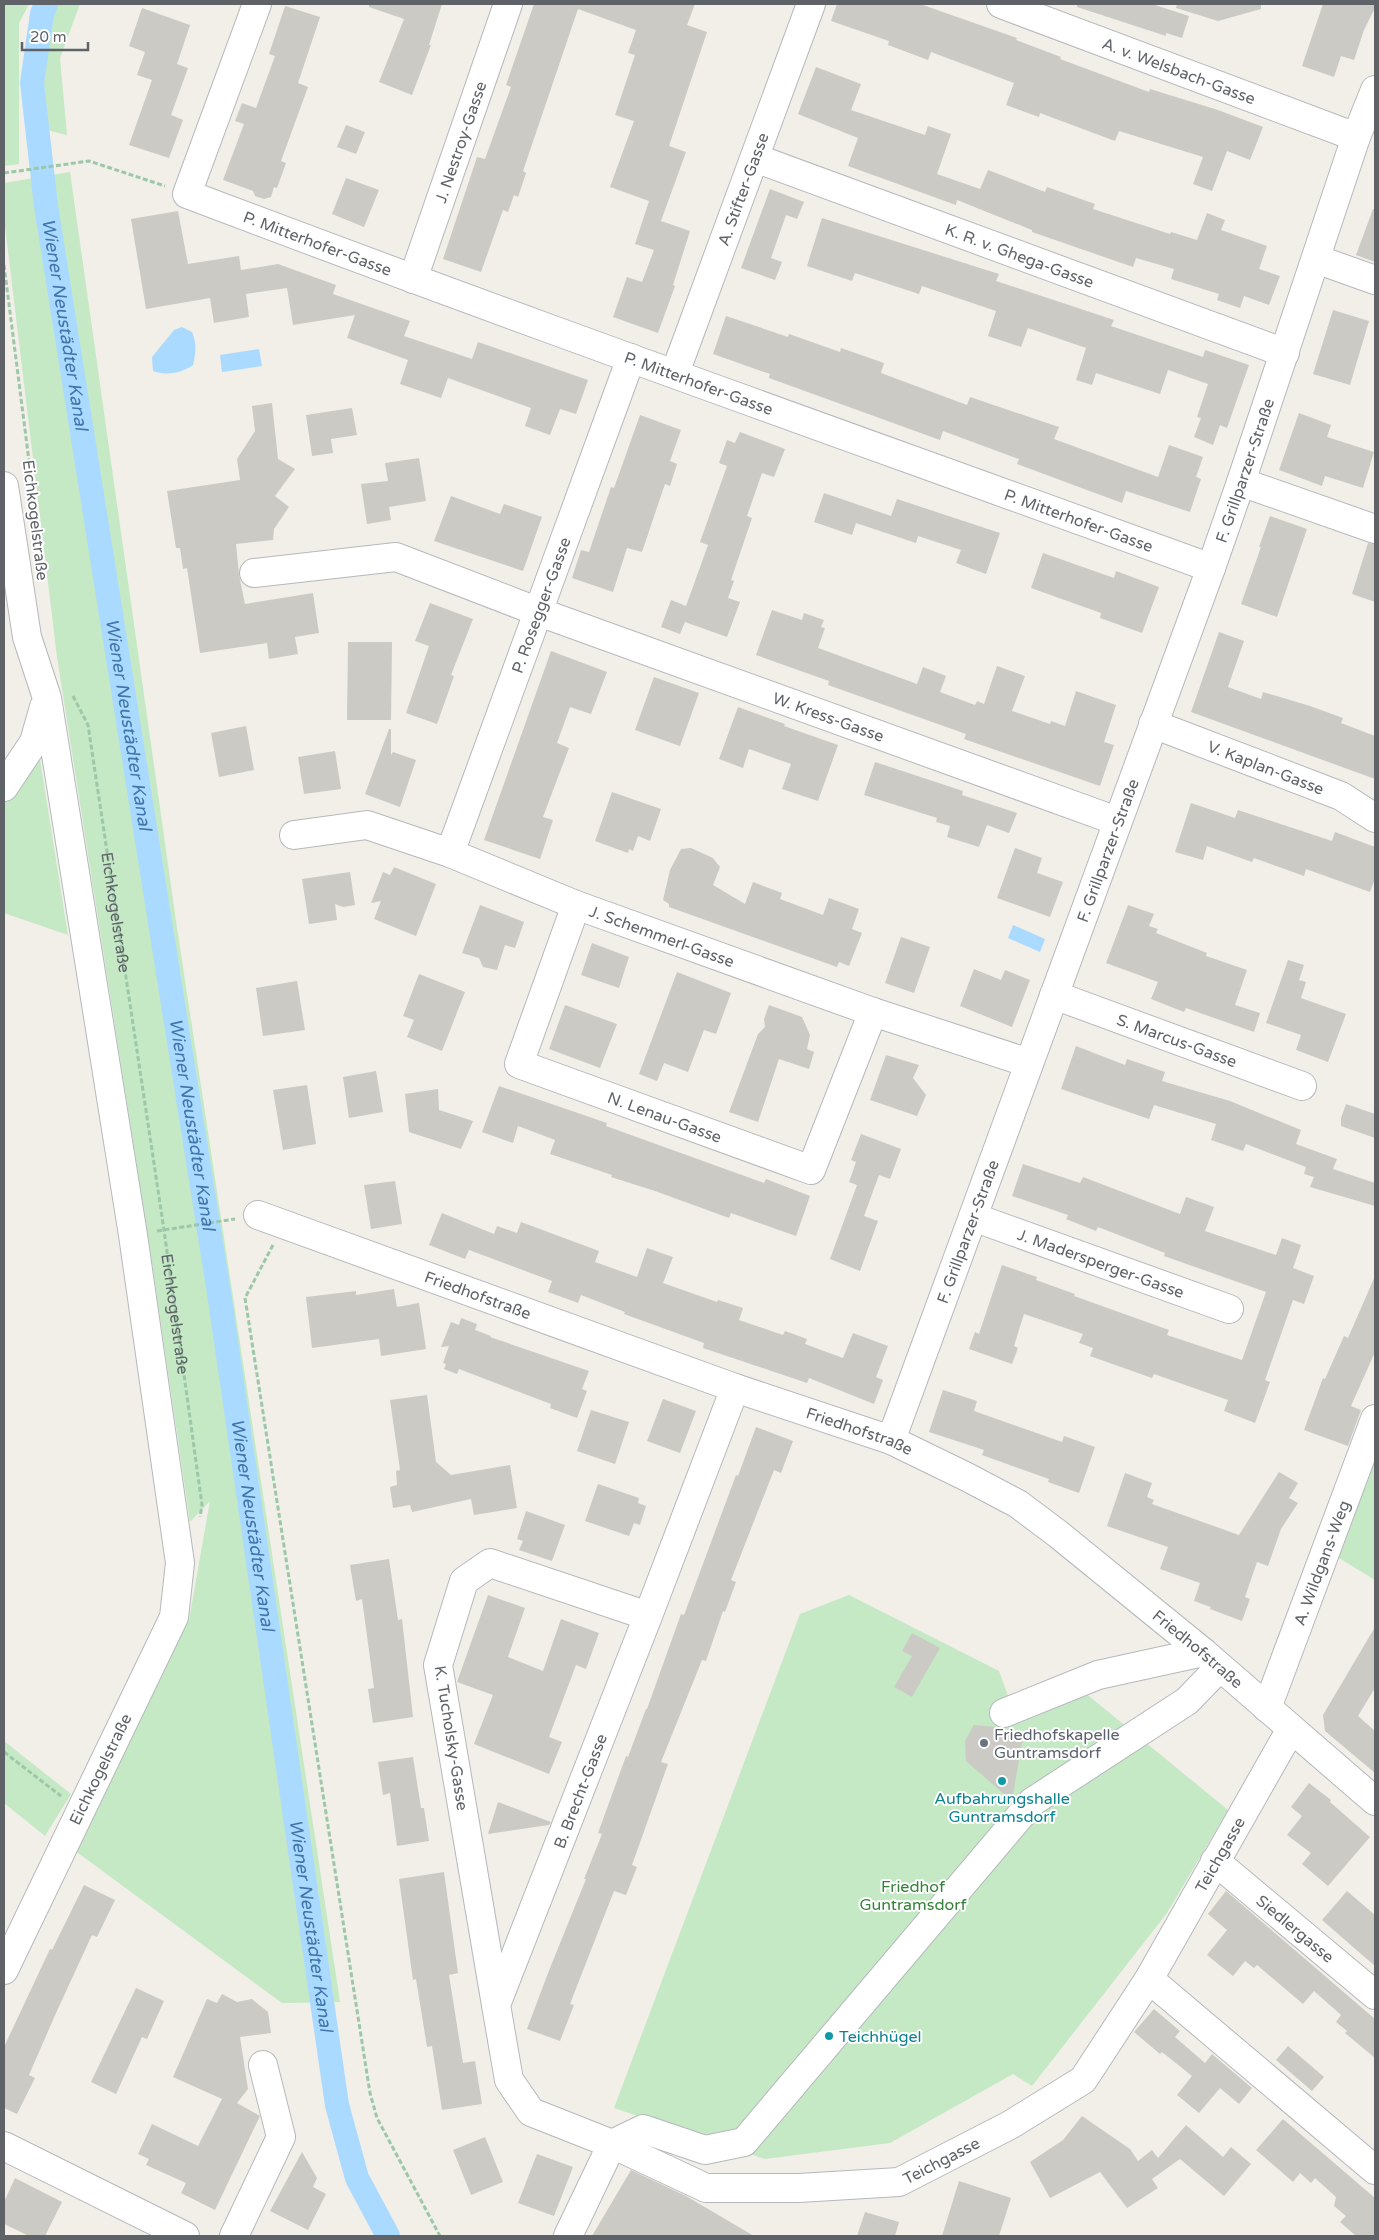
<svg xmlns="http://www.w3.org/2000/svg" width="1379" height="2240" font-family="'Varela Round',sans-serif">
<rect width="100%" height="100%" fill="#f1efe8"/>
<path fill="#c5e8c5" d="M5,4H29L19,23V164L4,166Z
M54,4H80L60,58L67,135L47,130L43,75Z
M70,172L176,921L340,2002L282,2003L74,1850L189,1620L210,1501L190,1522L150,1249L57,657L4,218V183Z
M39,753L68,935L4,913V804Z
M1375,1441V1580L1334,1555Z
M849,1595L999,1671L1016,1718L1084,1692L1228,1810L1167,1913L1032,2086L1013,2074L890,2143L765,2159L614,2108L800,1614Z
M4,1741L71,1794L45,1836L4,1803Z"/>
<path fill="#aadaff" d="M182,327L192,332C197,344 196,352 193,365C182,373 166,376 153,371L152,357L174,330Z
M259,349L262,366L222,372L220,355Z
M1013,925L1045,939L1040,952L1008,938Z"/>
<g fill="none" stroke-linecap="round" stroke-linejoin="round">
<path stroke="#aadaff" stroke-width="24" id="s1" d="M46,4L42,14L32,83L46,206L219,1293L337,2105L357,2178L388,2236"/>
</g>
<path fill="#cccac5" d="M369,4H442L429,45H431L412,95L379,82L404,19L369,7Z
M534,4H695L687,25L707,32L669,146L686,152L661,221L690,231L673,285L675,286L658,333L613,317L627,277L642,282L654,250L635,244L649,201L610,187L634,121L615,115L635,55L628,53L636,30L578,9L523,171L526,173L518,197L514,195L508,212L503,210L481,272L443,259L477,157L485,159L511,87L506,85Z
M837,4H920L1017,38L1016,40L1061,57L1060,59L1149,92L1150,89L1218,110L1263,127L1250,160L1227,151L1212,191L1193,184L1203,157L1119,131L1115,141L1040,113L1039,117L1006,105L1014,83L931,52L928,60L888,45L889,41L831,21Z
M1077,4H1152L1189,16L1182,38L1166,33V36L1077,7Z
M1177,4H1261V9L1218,21L1176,8Z
M1323,4H1375V8L1364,30L1354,60L1341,56L1334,77L1302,66Z
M285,6L320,17L298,83L308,87L281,161L286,163L277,188L274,187L271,197L264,199L255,196L253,191L223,180L244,124L235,121L242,103L256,108L275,56L269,54Z
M142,8L190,25L177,64L188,68L171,115L183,120L169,158L129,145L152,80L137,75L145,52L129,46Z
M816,67L861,84L851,110L925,135L928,126L951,134L937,174L980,189L988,170L1045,192L1047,187L1095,204L1093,209L1170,234L1171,232L1197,240L1207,213L1225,220L1221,230L1267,246L1259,269L1280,276L1269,305L1244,296L1240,308L1217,300L1219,294L1171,279L1174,269L1136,258L1133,267L1032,232V230L957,200L956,205L848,166L858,138L798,114Z
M346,125L365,132L356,154L337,147Z
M346,178L379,190L364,227L332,214Z
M770,189L804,202L797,219L786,215L771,258L782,262L775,280L741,268Z
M1373,209H1375V262L1356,255Z
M178,211L188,264L239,256L241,270L278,264L336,285L333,294L410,321L404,336L472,359L478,342L588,380L576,414L560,409L550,435L525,426L531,408L448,378L441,398L400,384L408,360L347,338L355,315L293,325L287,288L246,294L249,317L214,323L210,298L146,309L131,219Z
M822,218L999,274L996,281L1114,320L1111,326L1203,357L1205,350L1249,365L1227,428L1220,425L1213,445L1194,437L1201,418L1197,417L1208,384L1168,370L1160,394L1096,373L1092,385L1076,380L1086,348L1028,328L1021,347L988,336L996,311L922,286L919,294L855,273L852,281L807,266Z
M1333,310L1369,321L1350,385L1313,374Z
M726,316L788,337L789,334L840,352L841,348L884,363L881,373L967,405L970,397L1059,427L1054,439L1158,477L1169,445L1203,457L1196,477L1201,479L1190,512L1126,491L1122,503L1017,464L1019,459L943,431L940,440L769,378L770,374L713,354Z
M272,403L278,459L295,469L275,496L289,507L274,529L273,540L236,544L239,575L245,604L313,593L319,633L295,637L298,654L269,659L267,643L200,653L187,568L183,569L180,548H176L167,491L240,480L237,459L255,431L252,406Z
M352,408L357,435L331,439L333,453L312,456L306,415Z
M1299,413L1331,425L1327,437L1374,452L1363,488L1325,476L1322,486L1279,470Z
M640,415L681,430L670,461L677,464L670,486L665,484L642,552L627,548L613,592L572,578L581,550L589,552L611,487L614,488Z
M740,432L785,449L774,477L762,473L747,516L752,518L731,580L734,581L728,598L740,602L727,637L685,622L680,634L661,627L671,600L686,606L708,545L700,542L727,466L719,463L727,440L735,443Z
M419,458L426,501L389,507L391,520L367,524L361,484L388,481L385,463Z
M824,493L891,516L897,499L1000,533L986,574L956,563L961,550L918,536L916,543L856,523L852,535L814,522Z
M451,496L500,514L504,504L542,517L523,571L434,541Z
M1270,516L1307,529L1277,617L1241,604L1261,547H1259Z
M1368,543L1375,544V602L1352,594Z
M1043,553L1114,578L1116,571L1159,587L1142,633L1100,618L1101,613L1031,588Z
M430,603L473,619L451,675L454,676L437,724L406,713L429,646L415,641Z
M772,610L802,620L804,613L824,620L821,627L825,628L818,648L917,684L923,667L946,676L940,692L975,705L977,701L984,704L997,666L1025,676L1012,711L1050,724L1051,721L1065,726L1076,691L1116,705L1104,742L1114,745L1100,786L964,739L966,734L828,685L829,681L756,655Z
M1219,632L1244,641L1228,687L1261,699L1263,692L1310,706L1343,718L1341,723L1375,736V779L1191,712Z
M348,642H392L391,720H347Z
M551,651L607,672L591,714L570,707L557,743L569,748L543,817L553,820L540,859L484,840Z
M654,677L699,693L680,746L635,730Z
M738,707L785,724L784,726L838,745L818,801L782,789L791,764L749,749L743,768L719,759Z
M246,726L254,770L219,777L211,733Z
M389,729H391V755L393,752L416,760L400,807L365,794Z
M335,751L341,789L304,794L298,757Z
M875,762L963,791L962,795L1017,813L1009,833L987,825L979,847L947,837L950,826L936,822L937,818L864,795Z
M612,792L661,809L650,841L638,836L633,851L629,849L628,853L595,841Z
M1191,803L1235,818L1238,810L1332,841L1335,832L1375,847V879L1370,892L1306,869L1304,876L1254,858L1252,862L1207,846L1203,860L1175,852Z
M691,848L713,858L720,867L713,885L745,904L753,882L782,893L780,899L823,915L829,898L859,909L852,929L862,933L849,966L839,962L837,967L669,907V904L663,900L670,870L681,849Z
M1015,848L1042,858L1037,873L1063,882L1050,917L997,898Z
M394,867L436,884L416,936L374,919L381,901L371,903L383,872L390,875Z
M350,872L355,905L343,907L335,904L337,920L309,924L302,879Z
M480,905L524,922L515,948L505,945L497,970L483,967L479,958L462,953Z
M1128,905L1154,914L1149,926L1158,929L1156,933L1207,953L1206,956L1247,970L1235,1005L1260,1013L1254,1032L1186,1008L1184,1012L1151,999L1158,982L1106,963Z
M901,937L930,947L914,993L885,983Z
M592,943L629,957L619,988L581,975Z
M1288,960L1304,965L1299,980L1306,982L1301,998L1346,1014L1328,1062L1296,1050L1301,1035L1266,1023Z
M974,969L1001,980L1005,970L1030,980L1012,1027L960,1006Z
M677,972L731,993L716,1034L704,1030L688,1072L664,1063L657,1081L639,1074Z
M419,974L465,992L442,1051L407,1037L414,1020L403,1016Z
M297,981L305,1030L263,1036L256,988Z
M565,1005L617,1024L600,1068L549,1049Z
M769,1005L802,1017L810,1035L807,1049L814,1052L809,1069L779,1059L758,1122L729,1112L758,1034L765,1027L764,1019Z
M1076,1046L1125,1065L1127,1059L1165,1072L1162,1081L1230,1101L1301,1130L1296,1144L1337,1159L1333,1169L1375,1183V1206L1310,1187L1314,1177L1304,1174L1306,1167L1246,1144L1243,1151L1211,1140L1216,1124L1154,1105L1149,1119L1061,1089Z
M886,1055L919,1065L913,1078L926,1095L917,1116L870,1100Z
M376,1071L383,1112L349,1118L343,1077Z
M307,1085L316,1144L283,1150L273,1090Z
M499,1086L607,1123L606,1126L764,1183L766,1179L810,1196L796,1236L731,1213L729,1218L655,1191L611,1177L612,1175L550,1154L555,1140L518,1126L513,1143L482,1132Z
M438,1089L439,1110L473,1121L461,1149L409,1132L405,1094Z
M1346,1104L1375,1114V1138L1341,1126V1118Z
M861,1134L901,1149L890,1179L879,1175L864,1216L878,1221L860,1271L830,1259L857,1185L849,1182L856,1162L851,1160Z
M1023,1164L1080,1183L1083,1177L1180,1214L1186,1197L1214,1207L1205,1231L1276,1255L1282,1238L1301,1245L1293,1268L1314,1276L1304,1304L1293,1300L1265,1380L1270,1382L1255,1423L1224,1411L1228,1400L1154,1374L1152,1378L1090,1356L1093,1348L1079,1343L1083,1334L1024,1314L1014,1346L1018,1348L1012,1364L969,1349L975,1332L979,1334L1002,1265L1037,1277L1036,1280L1075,1294L1074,1296L1169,1330L1167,1335L1242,1360L1266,1292L1164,1256L1165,1253L1098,1227L1096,1231L1066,1219L1068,1215L1012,1196Z
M395,1181L402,1224L371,1229L364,1185Z
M442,1213L494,1234L497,1226L517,1233L521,1222L599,1251L595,1262L637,1277L647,1248L673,1257L663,1283L717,1302L718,1300L743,1308L739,1320L783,1335L785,1331L807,1339L805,1344L843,1358L853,1333L888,1346L876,1377L883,1380L874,1404L809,1378L807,1383L703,1348L704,1343L624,1314L625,1312L581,1295L578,1303L548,1292L552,1281L469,1250L465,1259L429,1245Z
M1375,1276V1352L1351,1406L1361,1410L1348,1446L1304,1430L1323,1378L1325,1379L1344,1336L1348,1338Z
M394,1289L397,1307L419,1303L426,1349L381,1356L379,1339L312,1348L306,1297L356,1291V1295Z
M461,1318L477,1324L475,1330L491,1336L490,1337L589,1371L582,1389L587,1391L577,1418L550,1408L551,1404L459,1369L457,1374L444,1369L446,1364L443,1363L449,1346L441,1347L451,1322L459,1325Z
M943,1390L977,1401L974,1411L1062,1442L1064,1436L1095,1447L1079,1493L1048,1482L1049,1479L982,1455L984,1450L929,1432Z
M427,1395L436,1462L451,1475L510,1465L517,1508L474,1515L471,1499L412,1512L410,1505L393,1508L390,1487L397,1485L396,1471L400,1470L390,1400Z
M663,1399L696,1411L680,1453L647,1441Z
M591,1410L629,1422L615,1464L577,1451Z
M756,1427L793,1441L781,1473L774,1470L731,1580L736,1582L725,1612L723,1611L706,1661L702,1660L661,1762L668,1764L632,1865L637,1867L626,1895L614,1891L570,2004L574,2005L560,2041L527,2029L548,1973L586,1879H584L602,1834L598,1833L626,1756L628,1757L646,1709H647L681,1614L684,1615L736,1475L738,1476Z
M1279,1472L1298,1483L1289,1498L1298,1503L1281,1529L1268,1566L1257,1562L1245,1597L1250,1599L1242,1621L1210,1609L1211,1607L1194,1601L1200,1583L1160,1569L1168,1547L1107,1526L1125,1473L1152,1483L1147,1497L1154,1500L1152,1504L1239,1535Z
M598,1484L639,1498L638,1503L646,1506L640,1525L634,1523L629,1536L585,1521Z
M526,1511L565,1525L552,1561L519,1550L523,1541L517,1539Z
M389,1559L398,1620L402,1619L413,1717L373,1723L368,1689L374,1688L362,1599L356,1601L350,1565Z
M488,1595L525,1608L508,1657L543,1671L561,1619L599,1633L586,1669L576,1665L549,1737L562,1742L549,1774L474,1744L493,1695L457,1682Z
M1375,1627V1688L1358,1716L1375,1731V1773L1325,1731L1323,1715Z
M912,1633L940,1648L912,1697L894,1687L912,1656L902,1651Z
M974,1725L996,1727L1023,1736L1012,1801L966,1761L965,1741Z
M413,1757L421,1808H424L429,1841L397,1846L390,1793L383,1795L378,1762Z
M1309,1783L1331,1800L1330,1802L1370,1837L1328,1886L1302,1864L1311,1853L1287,1835L1302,1816L1291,1807Z
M498,1802L551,1822L549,1825L488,1834Z
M444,1872L458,1973L449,1975L463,2063L475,2061L482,2104L442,2110L432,2046L427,2047L416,1979L413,1980L399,1879Z
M84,1885L115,1900L97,1937L92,1935L56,2013L29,2075L35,2078L17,2114L4,2108V2047L50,1949L52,1950Z
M1226,1891L1375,2019V2058L1345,2033L1347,2031L1336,2022L1341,2015L1314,1991L1303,2004L1257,1965L1254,1968L1245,1961L1233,1976L1207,1955L1227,1930L1208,1914Z
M1347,1891L1375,1915V1966L1322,1920Z
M136,1988L164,2001L147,2039L142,2037L116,2094L91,2082Z
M222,1994L237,2002L252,1999L268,2012L271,2033L240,2037L248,2089L237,2103L260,2116L215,2210L181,2193L186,2183L146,2165L149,2159L138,2154L152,2124L198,2146L222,2099L173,2077L207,1999L217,2003Z
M1154,2009L1180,2031L1175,2037L1205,2063L1212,2054L1252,2088L1239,2104L1220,2088L1199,2113L1177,2095L1192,2076L1162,2052L1160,2054L1134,2032Z
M1288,2046L1324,2077L1312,2091L1276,2060Z
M1082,2116L1130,2149L1138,2161L1152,2150L1158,2158L1186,2125L1223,2157L1231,2147L1251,2164L1224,2196L1180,2159L1152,2179L1158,2188L1127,2208L1100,2172L1050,2198L1030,2162L1063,2140Z
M1283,2119L1375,2198V2236H1356L1340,2222L1346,2216L1334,2206L1336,2197L1315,2178L1311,2183L1300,2173L1293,2182L1256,2150Z
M485,2137L503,2182L471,2195L453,2150Z
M302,2152L317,2178L313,2187L326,2194L308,2230L270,2211Z
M537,2154L573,2167L554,2216L518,2203Z
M631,2170L686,2196L754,2236H592Z
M15,2178L62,2202L45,2236H29L4,2224V2202Z
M959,2181L1011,2198L999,2236H942Z
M865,2212L899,2222L895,2236H857Z"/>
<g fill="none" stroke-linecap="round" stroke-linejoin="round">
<g stroke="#b5b8bc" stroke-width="30">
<g id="minor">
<path id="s3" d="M257,4L187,194C527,323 870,444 1211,568"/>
<path id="s4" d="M1001,4L1356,137"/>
<path id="s5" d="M755,158L1285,353"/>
<path d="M1316,259L1375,280"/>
<path id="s6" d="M413,279L508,4"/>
<path id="s7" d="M675,373L811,4"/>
<path d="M1241,482L1375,529"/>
<path d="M4,486L27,637L47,698L133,1235L180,1563L174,1617L4,1970"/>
<path id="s8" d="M254,573L396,557L539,612L1117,821"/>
<path id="s9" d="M1153,724L1341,796L1375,818"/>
<path d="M4,787L34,742L44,707"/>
<path id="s10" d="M294,835L367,825L450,853L576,905L873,1012L1029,1063"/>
<path id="s11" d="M450,853L631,358"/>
<path id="s12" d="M576,905L519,1064L811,1170L873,1012"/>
<path id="s13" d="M1054,995L1302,1086"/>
<path id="s14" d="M258,1215L735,1388L891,1440L967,1477L1018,1504L1058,1534L1203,1652L1375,1801"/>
<path id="s15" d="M973,1217L1229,1309"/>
<path id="s16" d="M735,1388L648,1616L496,2005L509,2080L531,2112L612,2144L706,2188H799L899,2182L1010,2125L1083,2080L1149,1979L1291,1729"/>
<path id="s17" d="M891,1440L1211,568L1241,482L1356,137L1375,90"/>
<path id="s18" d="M1267,1708L1375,1419"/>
<path d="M1004,1713L1098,1675L1203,1652"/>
<path id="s19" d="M1215,1861L1375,1995"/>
<path d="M1149,1979L1375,2170"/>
<path d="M496,2005L438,1665L464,1581L490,1563L648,1616"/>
<path d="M612,2144L643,2129L705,2150L744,2142L1032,1802L1187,1701L1220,1667"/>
<path d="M4,2146L185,2236"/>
<path d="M234,2236L281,2137L263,2065"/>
<path d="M568,2236L612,2144"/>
</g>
</g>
<g stroke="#9cc7a9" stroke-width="3" stroke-dasharray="5 2.5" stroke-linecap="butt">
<path d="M4,173L89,161L165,186"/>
<path d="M4,265L35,508"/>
<path id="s2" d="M73,696L88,725L164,1230L202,1505L200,1517"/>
<path d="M157,1231L235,1219"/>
<path d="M273,1245L245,1298L370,2093L377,2118L440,2236"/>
<path d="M4,1752L61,1796"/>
</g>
<use href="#minor" stroke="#fff" stroke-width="28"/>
</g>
<circle fill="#6b7280" stroke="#fff" stroke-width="2" cx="984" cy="1743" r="5"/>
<g fill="#0f9aa8" stroke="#fff" stroke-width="2">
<circle cx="1002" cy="1781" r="5"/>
<circle cx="829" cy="2036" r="5"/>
</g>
<g text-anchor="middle" stroke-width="4" stroke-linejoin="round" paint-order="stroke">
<g font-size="16" fill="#5f6368" stroke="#fff">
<text dy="6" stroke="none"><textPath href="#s4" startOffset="190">A. v. Welsbach-Gasse</textPath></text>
<text dy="6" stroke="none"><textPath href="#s6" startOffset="145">J. Nestroy-Gasse</textPath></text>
<text dy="6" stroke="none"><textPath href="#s7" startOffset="196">A. Stifter-Gasse</textPath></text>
<text dy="6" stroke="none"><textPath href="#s3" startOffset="342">P. Mitterhofer-Gasse</textPath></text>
<text dy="6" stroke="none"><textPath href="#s5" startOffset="282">K. R. v. Ghega-Gasse</textPath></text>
<text dy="6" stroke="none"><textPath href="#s3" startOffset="748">P. Mitterhofer-Gasse</textPath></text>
<text dy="6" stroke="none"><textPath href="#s17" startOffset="1032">F. Grillparzer-Straße</textPath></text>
<text transform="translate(36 520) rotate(83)" y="6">Eichkogelstraße</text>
<text dy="6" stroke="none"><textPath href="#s3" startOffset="1152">P. Mitterhofer-Gasse</textPath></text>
<text dy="6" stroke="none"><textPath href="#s11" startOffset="264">P. Rosegger-Gasse</textPath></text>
<text dy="6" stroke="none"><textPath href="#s8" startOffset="604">W. Kress-Gasse</textPath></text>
<text dy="6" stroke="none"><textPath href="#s9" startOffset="121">V. Kaplan-Gasse</textPath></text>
<text dy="6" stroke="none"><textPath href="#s17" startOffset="628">F. Grillparzer-Straße</textPath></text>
<text dy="6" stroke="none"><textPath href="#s2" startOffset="222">Eichkogelstraße</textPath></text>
<text dy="6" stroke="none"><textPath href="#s10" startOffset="389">J. Schemmerl-Gasse</textPath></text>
<text dy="6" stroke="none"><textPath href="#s13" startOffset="131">S. Marcus-Gasse</textPath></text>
<text dy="6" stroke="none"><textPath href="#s12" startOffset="324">N. Lenau-Gasse</textPath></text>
<text dy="6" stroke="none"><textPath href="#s17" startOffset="222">F. Grillparzer-Straße</textPath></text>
<text dy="6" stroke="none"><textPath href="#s15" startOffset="136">J. Madersperger-Gasse</textPath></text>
<text dy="6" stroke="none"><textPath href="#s14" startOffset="234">Friedhofstraße</textPath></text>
<text dy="6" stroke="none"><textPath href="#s2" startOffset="628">Eichkogelstraße</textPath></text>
<text dy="6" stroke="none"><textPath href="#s14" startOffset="639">Friedhofstraße</textPath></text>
<text dy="6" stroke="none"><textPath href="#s18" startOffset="155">A. Wildgans-Weg</textPath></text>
<text dy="6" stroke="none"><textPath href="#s14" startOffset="1045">Friedhofstraße</textPath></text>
<text transform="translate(452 1738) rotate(81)" y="6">K. Tucholsky-Gasse</text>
<text transform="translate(100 1769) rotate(-64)" y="6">Eichkogelstraße</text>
<text transform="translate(580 1791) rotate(-69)" y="6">B. Brecht-Gasse</text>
<text dy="6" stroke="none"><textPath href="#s16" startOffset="1635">Teichgasse</textPath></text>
<text dy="6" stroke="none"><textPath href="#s19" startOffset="105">Siedlergasse</textPath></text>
<text dy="6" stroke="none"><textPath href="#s16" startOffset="1208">Teichgasse</textPath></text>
</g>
<g font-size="16" fill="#5b616d" stroke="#fff" text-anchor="start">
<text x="994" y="1740">Friedhofskapelle<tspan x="994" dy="18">Guntramsdorf</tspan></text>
</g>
<g font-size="16" fill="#0d838f" stroke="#fff">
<text x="1002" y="1804">Aufbahrungshalle<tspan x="1002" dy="18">Guntramsdorf</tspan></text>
<text x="839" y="2042" text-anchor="start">Teichhügel</text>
</g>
<g font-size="16" fill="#348238" stroke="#fff">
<text x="913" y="1892">Friedhof<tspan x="913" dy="18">Guntramsdorf</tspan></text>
</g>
<g font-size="18" font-style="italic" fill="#4174aa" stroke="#fff">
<text dy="6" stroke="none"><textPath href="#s1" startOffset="324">Wiener Neustädter Kanal</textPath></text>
<text dy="6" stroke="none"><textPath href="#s1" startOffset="729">Wiener Neustädter Kanal</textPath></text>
<text dy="6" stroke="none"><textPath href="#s1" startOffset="1134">Wiener Neustädter Kanal</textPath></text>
<text dy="6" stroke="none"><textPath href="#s1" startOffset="1539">Wiener Neustädter Kanal</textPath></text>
<text dy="6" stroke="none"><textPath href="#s1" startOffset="1944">Wiener Neustädter Kanal</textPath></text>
</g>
</g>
<rect width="1379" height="2240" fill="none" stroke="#5f6368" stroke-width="10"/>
<path d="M22 42v8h66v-8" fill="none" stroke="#5f6368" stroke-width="2.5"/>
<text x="30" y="42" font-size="15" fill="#5f6368" stroke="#ffffff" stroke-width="4" paint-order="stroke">20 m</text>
</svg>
